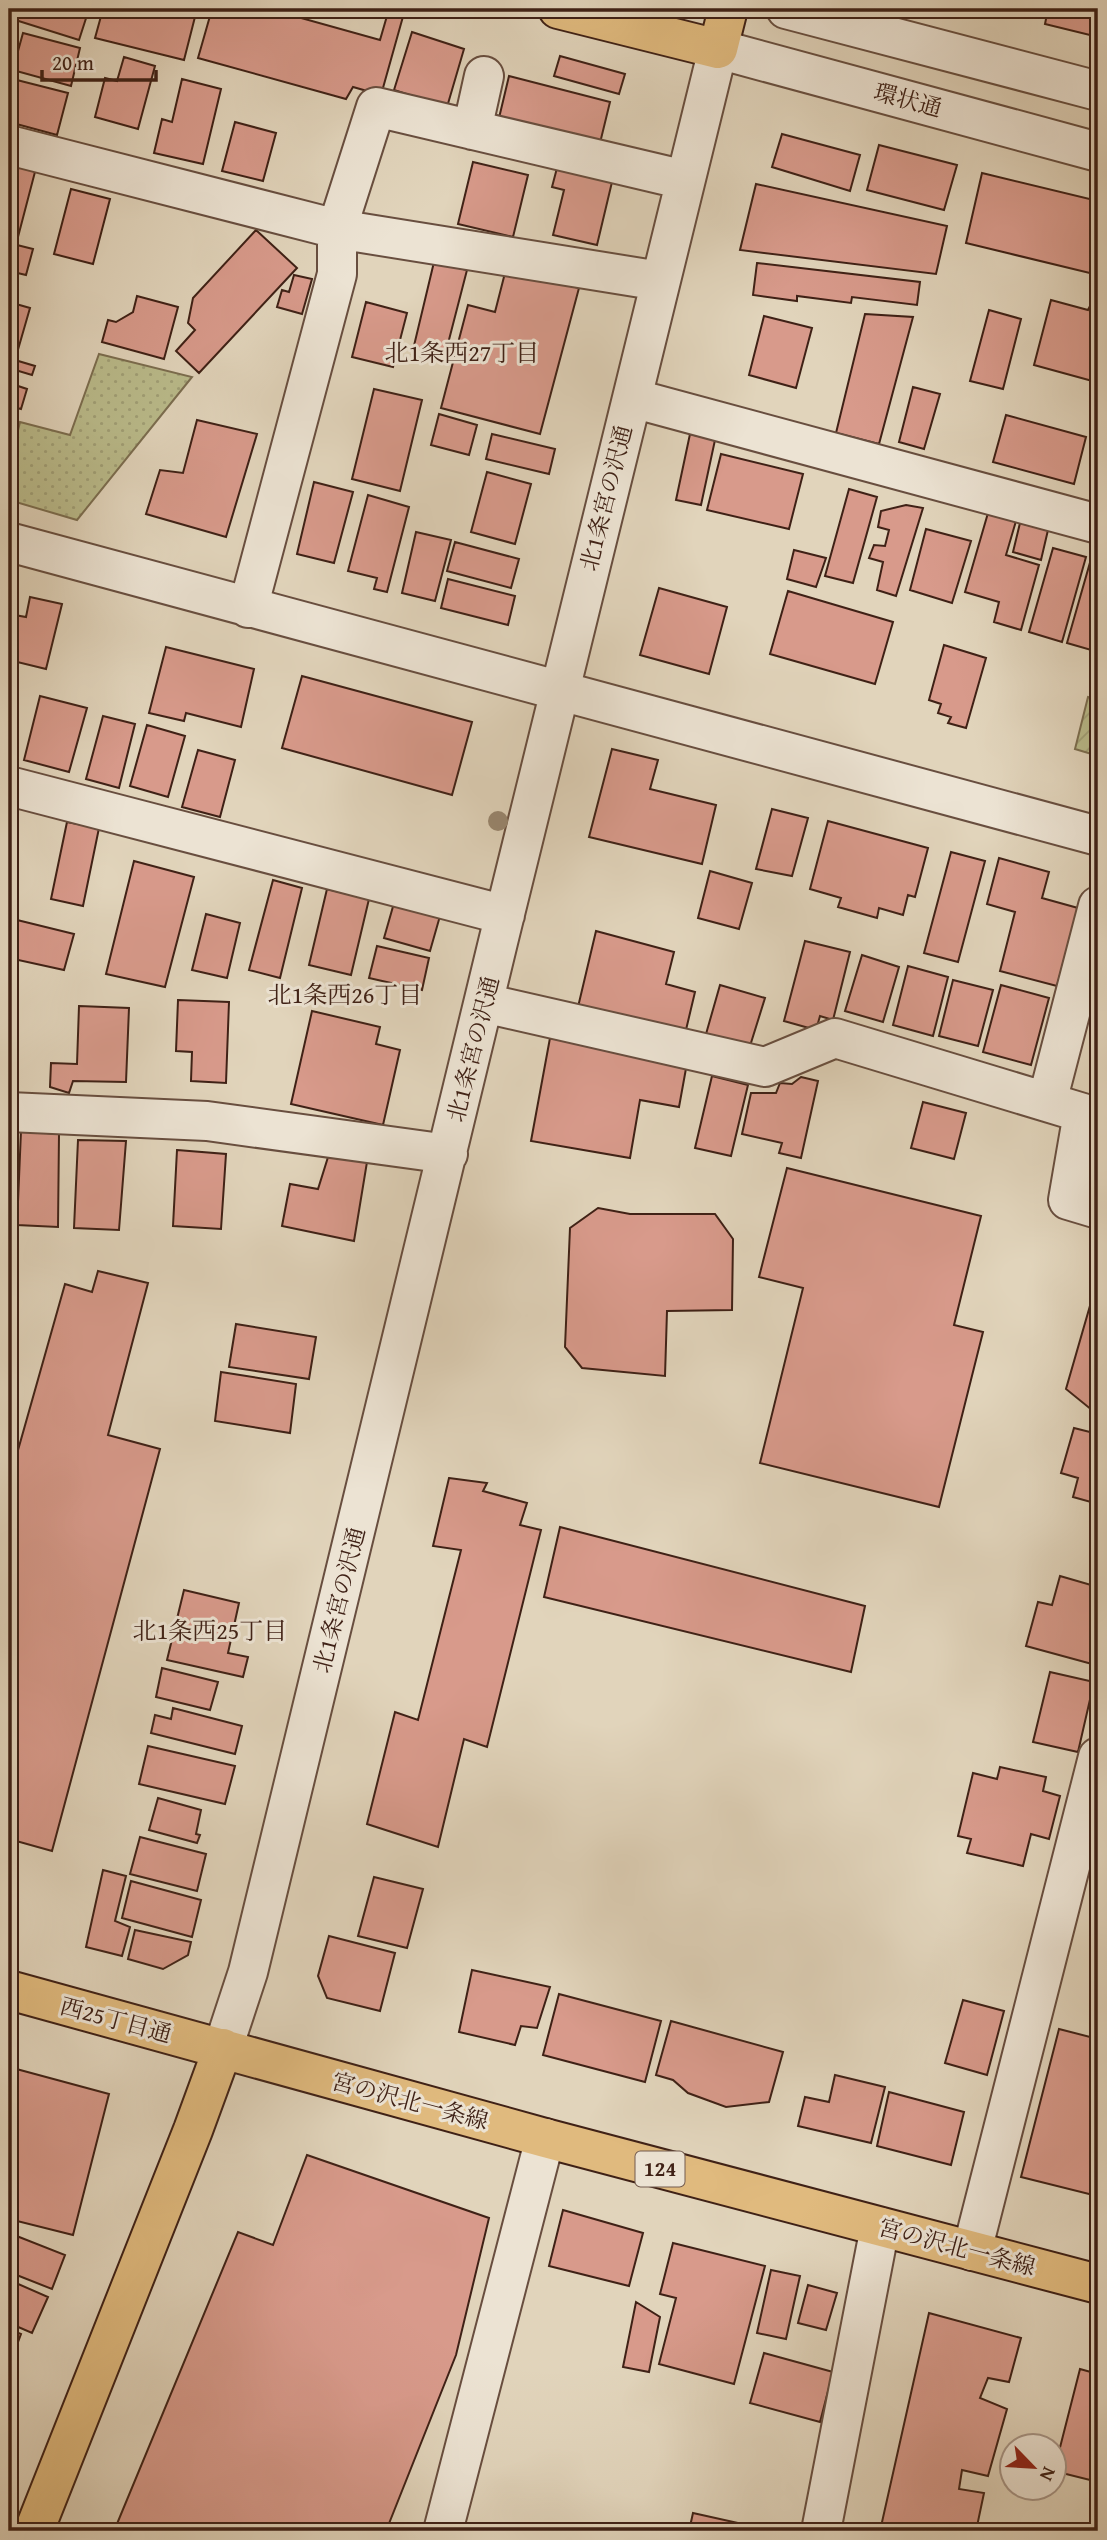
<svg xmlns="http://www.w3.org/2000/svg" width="1107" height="2540" font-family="'Gentium Book Plus','Noto Serif JP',serif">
<defs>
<pattern id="park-dots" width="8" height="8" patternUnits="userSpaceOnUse" patternTransform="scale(1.75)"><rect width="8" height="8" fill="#babb8b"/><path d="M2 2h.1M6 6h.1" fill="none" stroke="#a1a077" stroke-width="1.8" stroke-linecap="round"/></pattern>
<pattern id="garden-furrows" width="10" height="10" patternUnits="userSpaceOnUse" patternTransform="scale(1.75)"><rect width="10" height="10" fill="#babb8b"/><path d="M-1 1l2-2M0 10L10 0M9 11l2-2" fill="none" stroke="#a1a077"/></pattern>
</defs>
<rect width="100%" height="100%" fill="#e1d4bb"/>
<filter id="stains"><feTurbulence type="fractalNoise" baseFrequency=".00286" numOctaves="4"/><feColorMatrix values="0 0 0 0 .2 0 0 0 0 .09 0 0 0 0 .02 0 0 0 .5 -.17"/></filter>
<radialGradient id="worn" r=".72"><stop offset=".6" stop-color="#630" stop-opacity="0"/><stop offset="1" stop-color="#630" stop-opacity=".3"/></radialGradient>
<path fill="url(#park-dots)" stroke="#7c6e50" stroke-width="2" d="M99,354L192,377L77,520L9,500V467L20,422L70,435Z"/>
<path fill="url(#garden-furrows)" stroke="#7c6e50" stroke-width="2" d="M1088,697L1098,700V756L1075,749Z"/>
<path fill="#d89a8b" stroke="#3f2116" stroke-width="2" d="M10,9H89L79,40L9,18Z
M103,9H197L184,60L95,38Z
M212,9H269L380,40L389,9L404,13L381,95L353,87L346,99L198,58Z
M1048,9H1098V37L1045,24Z
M412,32L464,49L447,107L394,90Z
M23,33L80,48L71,86L9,69V49L18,51Z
M560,56L625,74L619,94L554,76Z
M124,57L155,66L138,129L95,117L105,78L117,81Z
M509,76L610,102L600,143L499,118Z
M9,78L68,93L57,135L9,122Z
M182,79L221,89L203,164L154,153L162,119L172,122Z
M235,122L276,133L263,181L222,171Z
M782,134L860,155L850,191L772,167Z
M879,145L957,165L944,210L867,190Z
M9,161L36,168L18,237L9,234Z
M473,162L528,175L513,237L458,224Z
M557,168L612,182L597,245L553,235L564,190L552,187Z
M982,173L1098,201V275L966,243Z
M756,184L947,226L936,274L740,250Z
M71,189L110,199L93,264L54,254Z
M256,230L297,268L199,373L176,351L195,330L188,323L193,298Z
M9,243L33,249L26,275L9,271Z
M434,262L467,270L443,363L412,354Z
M757,263L920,282L917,305L852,297L851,303L797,296V301L753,295Z
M506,269L579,288L540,434L441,408L468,305L495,312Z
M294,275L312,279L302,314L277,307L282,290L289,292Z
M137,296L178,307L164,359L102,342L108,320L116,322L133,312Z
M1051,300L1088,310L1091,304L1098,305V375L1096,382L1034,365Z
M9,302L30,308L15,360L35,366L32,375L12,369L9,381Z
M366,302L407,313L393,367L352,357Z
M989,310L1021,319L1003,389L970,381Z
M865,314L913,317L879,444L836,433Z
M764,316L812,328L796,388L749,375Z
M9,383L27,389L21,409L9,406Z
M913,387L940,394L924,449L899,442Z
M374,389L422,400L400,491L352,479Z
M439,414L477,425L469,455L431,445Z
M1006,415L1086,437L1074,484L993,462Z
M197,420L257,434L226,537L146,514L160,470L183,473Z
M492,434L555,449L549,474L486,459Z
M690,434L715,440L701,505L676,500Z
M721,454L803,474L789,529L707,510Z
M487,472L531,484L515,544L471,532Z
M314,482L353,492L334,563L297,554Z
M849,489L877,497L853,583L825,576Z
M368,495L409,507L387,592L374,589L377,578L348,571Z
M906,505L923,508L896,596L877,590L883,562L869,558L874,545L885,546L889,530L878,527L881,511Z
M988,513L1016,521L1006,555L1039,565L1021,630L994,622L999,602L965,592Z
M1020,523L1048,530L1041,560L1013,552Z
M926,529L971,541L952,603L910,590Z
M416,532L451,540L435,601L402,593Z
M455,542L519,559L511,588L447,571Z
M1053,548L1086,557L1062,642L1029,632Z
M794,550L826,558L816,587L787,579Z
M1091,559L1098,561V652L1067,643Z
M448,579L515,596L508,625L441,608Z
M659,588L727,607L709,674L640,655Z
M788,591L893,622L875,684L770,654Z
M30,597L62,604L46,669L9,660V614L26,617Z
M944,645L986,658L966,728L948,723L951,717L938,713L941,704L929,700Z
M166,647L254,669L241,727L186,713L184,721L149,713Z
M302,676L472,722L452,795L282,748Z
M40,696L87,708L69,772L24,760Z
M103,716L135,724L119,788L86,779Z
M147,725L185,736L168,797L130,786Z
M612,749L658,760L650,789L716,805L702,864L589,837Z
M198,750L235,760L220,817L182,807Z
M772,809L808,818L792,876L756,869Z
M828,821L928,848L915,897L908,895L903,915L879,908L877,918L838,907L841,898L810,889Z
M67,822L99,828L83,906L51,899Z
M951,852L985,861L958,962L924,953Z
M999,858L1049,872L1042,898L1078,908L1057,986L1000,971L1015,912L987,904Z
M134,861L194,877L165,987L106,974Z
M710,871L752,883L739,929L698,918Z
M273,880L302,888L280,978L249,970Z
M327,889L369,899L351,975L309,965Z
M394,903L440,916L430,951L384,938Z
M206,914L240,923L227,978L192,970Z
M9,918L74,934L64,970L9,958Z
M596,931L674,952L666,984L695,992L685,1034L578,1007Z
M805,941L850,952L833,1020L820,1016L816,1030L784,1021Z
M377,946L429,958L422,990L369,978Z
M862,955L899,967L883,1022L845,1011Z
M908,966L948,977L933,1036L893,1025Z
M953,980L993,990L978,1046L939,1036Z
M720,985L765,998L750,1046L706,1034Z
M1001,985L1049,998L1031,1065L983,1052Z
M178,1000L229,1002L226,1083L191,1081L192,1052L176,1051Z
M79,1006L129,1008L126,1082L73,1081L69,1093L50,1087L51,1063L77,1064Z
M312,1011L380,1027L376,1044L400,1050L383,1125L291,1104Z
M550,1038L687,1063L679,1107L640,1100L630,1158L531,1141Z
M712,1076L748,1085L731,1156L695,1148Z
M801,1077L818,1081L801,1158L779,1153L782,1143L742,1134L751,1093H776L780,1083L792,1084Z
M923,1102L966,1113L954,1159L911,1148Z
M21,1131L59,1134L58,1227L17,1225Z
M78,1140L126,1141L119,1230L74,1228Z
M177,1150L226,1154L221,1229L173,1226Z
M329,1154L367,1162L354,1241L282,1226L290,1184L318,1189Z
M787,1168L981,1216L954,1325L983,1332L939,1507L760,1463L803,1288L759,1277Z
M598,1208L630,1214H715L733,1239L732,1310L667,1311L665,1376L582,1368L565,1347L570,1228Z
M98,1271L148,1283L108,1435L160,1449L52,1851L9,1839V1482L65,1284L92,1292Z
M1098,1278V1415L1066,1389Z
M236,1324L316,1337L309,1379L229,1367Z
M221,1372L296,1384L290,1433L215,1421Z
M1074,1428L1098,1434V1504L1073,1497L1078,1478L1061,1473Z
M449,1478L487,1483L483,1491L527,1503L520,1525L541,1530L487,1747L464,1739L438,1847L367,1824L395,1712L418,1720L461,1550L433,1546Z
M560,1527L865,1606L851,1672L544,1597Z
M1060,1576L1098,1587V1643L1092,1664L1026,1646L1038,1602L1052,1605Z
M184,1590L239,1603L228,1653L248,1657L243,1677L167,1660Z
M162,1668L218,1682L210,1710L156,1697Z
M1050,1672L1094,1682L1078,1752L1033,1742Z
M173,1708L242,1726L235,1754L151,1733L155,1715L171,1719Z
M148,1746L235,1766L225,1804L139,1784Z
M1000,1767L1046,1777L1043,1791L1060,1796L1049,1839L1031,1834L1023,1866L967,1853L971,1839L958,1836L973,1773L997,1779Z
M158,1798L201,1810L196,1834L200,1835L197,1843L149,1830Z
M140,1837L206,1854L197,1891L130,1874Z
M103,1870L126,1876L115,1921L130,1927L122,1956L86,1947Z
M374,1877L423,1889L407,1948L358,1936Z
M131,1881L201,1900L192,1937L122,1918Z
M135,1930L191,1942L188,1955L163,1969L128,1959Z
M329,1936L395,1953L380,2011L327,1998L318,1976Z
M472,1970L550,1987L537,2028L521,2026L515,2045L459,2032Z
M559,1994L661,2021L645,2082L543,2055Z
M963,2000L1004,2011L987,2075L945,2063Z
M671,2021L783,2052L769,2102L726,2107L688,2093L673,2080L656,2075Z
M1059,2029L1098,2039L1097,2196L1021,2177Z
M9,2067L109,2094L73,2235L9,2219Z
M835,2075L885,2087L871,2143L798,2126L805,2097L829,2102Z
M889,2092L964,2112L951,2165L877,2146Z
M307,2155L489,2218L456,2355L386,2531H114L238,2232L273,2245Z
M563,2210L643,2233L629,2286L549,2266Z
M9,2233L65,2255L52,2289L9,2272Z
M673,2243L765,2266L734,2384L659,2364L676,2298L660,2294Z
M771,2270L800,2276L786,2339L757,2333Z
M9,2280L48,2297L32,2333L9,2323Z
M808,2285L837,2293L826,2330L798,2323Z
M636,2302L660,2317L649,2372L623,2367Z
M929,2313L1021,2338L1009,2382L988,2378L980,2398L1007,2409L988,2476L962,2470L959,2489L984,2493L976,2531H880Z
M9,2329L21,2334L9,2366Z
M764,2353L833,2372L820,2422L750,2403Z
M1080,2369L1098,2374V2482L1054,2471Z
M693,2513L747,2525L746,2531H689Z"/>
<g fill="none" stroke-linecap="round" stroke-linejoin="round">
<g stroke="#684e3f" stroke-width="42">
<path id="minor" d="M786,9L1098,91
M472,130L484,76
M9,145L337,229L376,107L685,180
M632,398L1098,524
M9,542L1098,836
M248,608L337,274V229L660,281
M9,786L505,915
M484,1003L765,1067L835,1038L1083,1113L1068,1200L1098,1209
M1047,1102L1098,906
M9,1112L207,1121L448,1154
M223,2048L248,1972C405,1331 557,689 718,49L1098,152
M972,2251L1098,1757
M443,2531L545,2138
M821,2531L880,2227"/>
</g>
<g stroke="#3f2116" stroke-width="42">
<path id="major" d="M558,9L718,49L728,9
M9,1990L545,2138L1098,2284
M34,2531L193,2130L223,2048"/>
</g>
<use href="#minor" stroke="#ece3d3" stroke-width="38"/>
<use href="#major" stroke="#e0ba7e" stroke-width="38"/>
</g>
<circle fill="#998770" cx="498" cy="821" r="10"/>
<g text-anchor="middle" stroke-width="6" stroke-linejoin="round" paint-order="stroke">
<rect fill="#ece3d3" stroke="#735b4f" stroke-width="2" x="635.5" y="2151.5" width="49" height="35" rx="5"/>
<g font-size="21" font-weight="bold" fill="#3f2116">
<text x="660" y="2176">124</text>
</g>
<g font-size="23" fill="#3f2116" stroke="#ece3d3">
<text transform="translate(908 100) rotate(15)" y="8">環状通</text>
<text transform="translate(606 498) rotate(-76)" y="8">北1条宮の沢通</text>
<text transform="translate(473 1049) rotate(-76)" y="8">北1条宮の沢通</text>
<text transform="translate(339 1600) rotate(-76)" y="8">北1条宮の沢通</text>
<text transform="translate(116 2020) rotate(15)" y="8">西25丁目通</text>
<text transform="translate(410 2101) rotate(15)" y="8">宮の沢北一条線</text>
<text transform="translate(957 2247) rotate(15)" y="8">宮の沢北一条線</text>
</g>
<g font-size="24" fill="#3f2116" stroke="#ece3d3">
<text x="462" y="361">北1条西27丁目</text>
<text x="345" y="1003">北1条西26丁目</text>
<text x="210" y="1639">北1条西25丁目</text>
</g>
</g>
<rect width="1107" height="2540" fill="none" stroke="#e1d4bb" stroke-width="35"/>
<rect x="10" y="10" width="1086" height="2519" fill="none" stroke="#3f2116" stroke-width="3.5"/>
<rect x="18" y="18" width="1072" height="2505" fill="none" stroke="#3f2116" stroke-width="2"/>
<g transform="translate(1033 2467) rotate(115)"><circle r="33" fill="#ece3d3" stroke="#a79587" stroke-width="2"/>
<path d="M0-5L12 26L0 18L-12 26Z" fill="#8f2418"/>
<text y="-10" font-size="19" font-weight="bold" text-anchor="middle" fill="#3f2116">N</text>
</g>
<path d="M42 70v10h114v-10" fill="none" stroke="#3f2116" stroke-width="3.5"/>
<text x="52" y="70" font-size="21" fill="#3f2116" stroke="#ece3d3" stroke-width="5" paint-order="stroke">20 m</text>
<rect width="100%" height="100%" filter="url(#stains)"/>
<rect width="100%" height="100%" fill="url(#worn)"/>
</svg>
